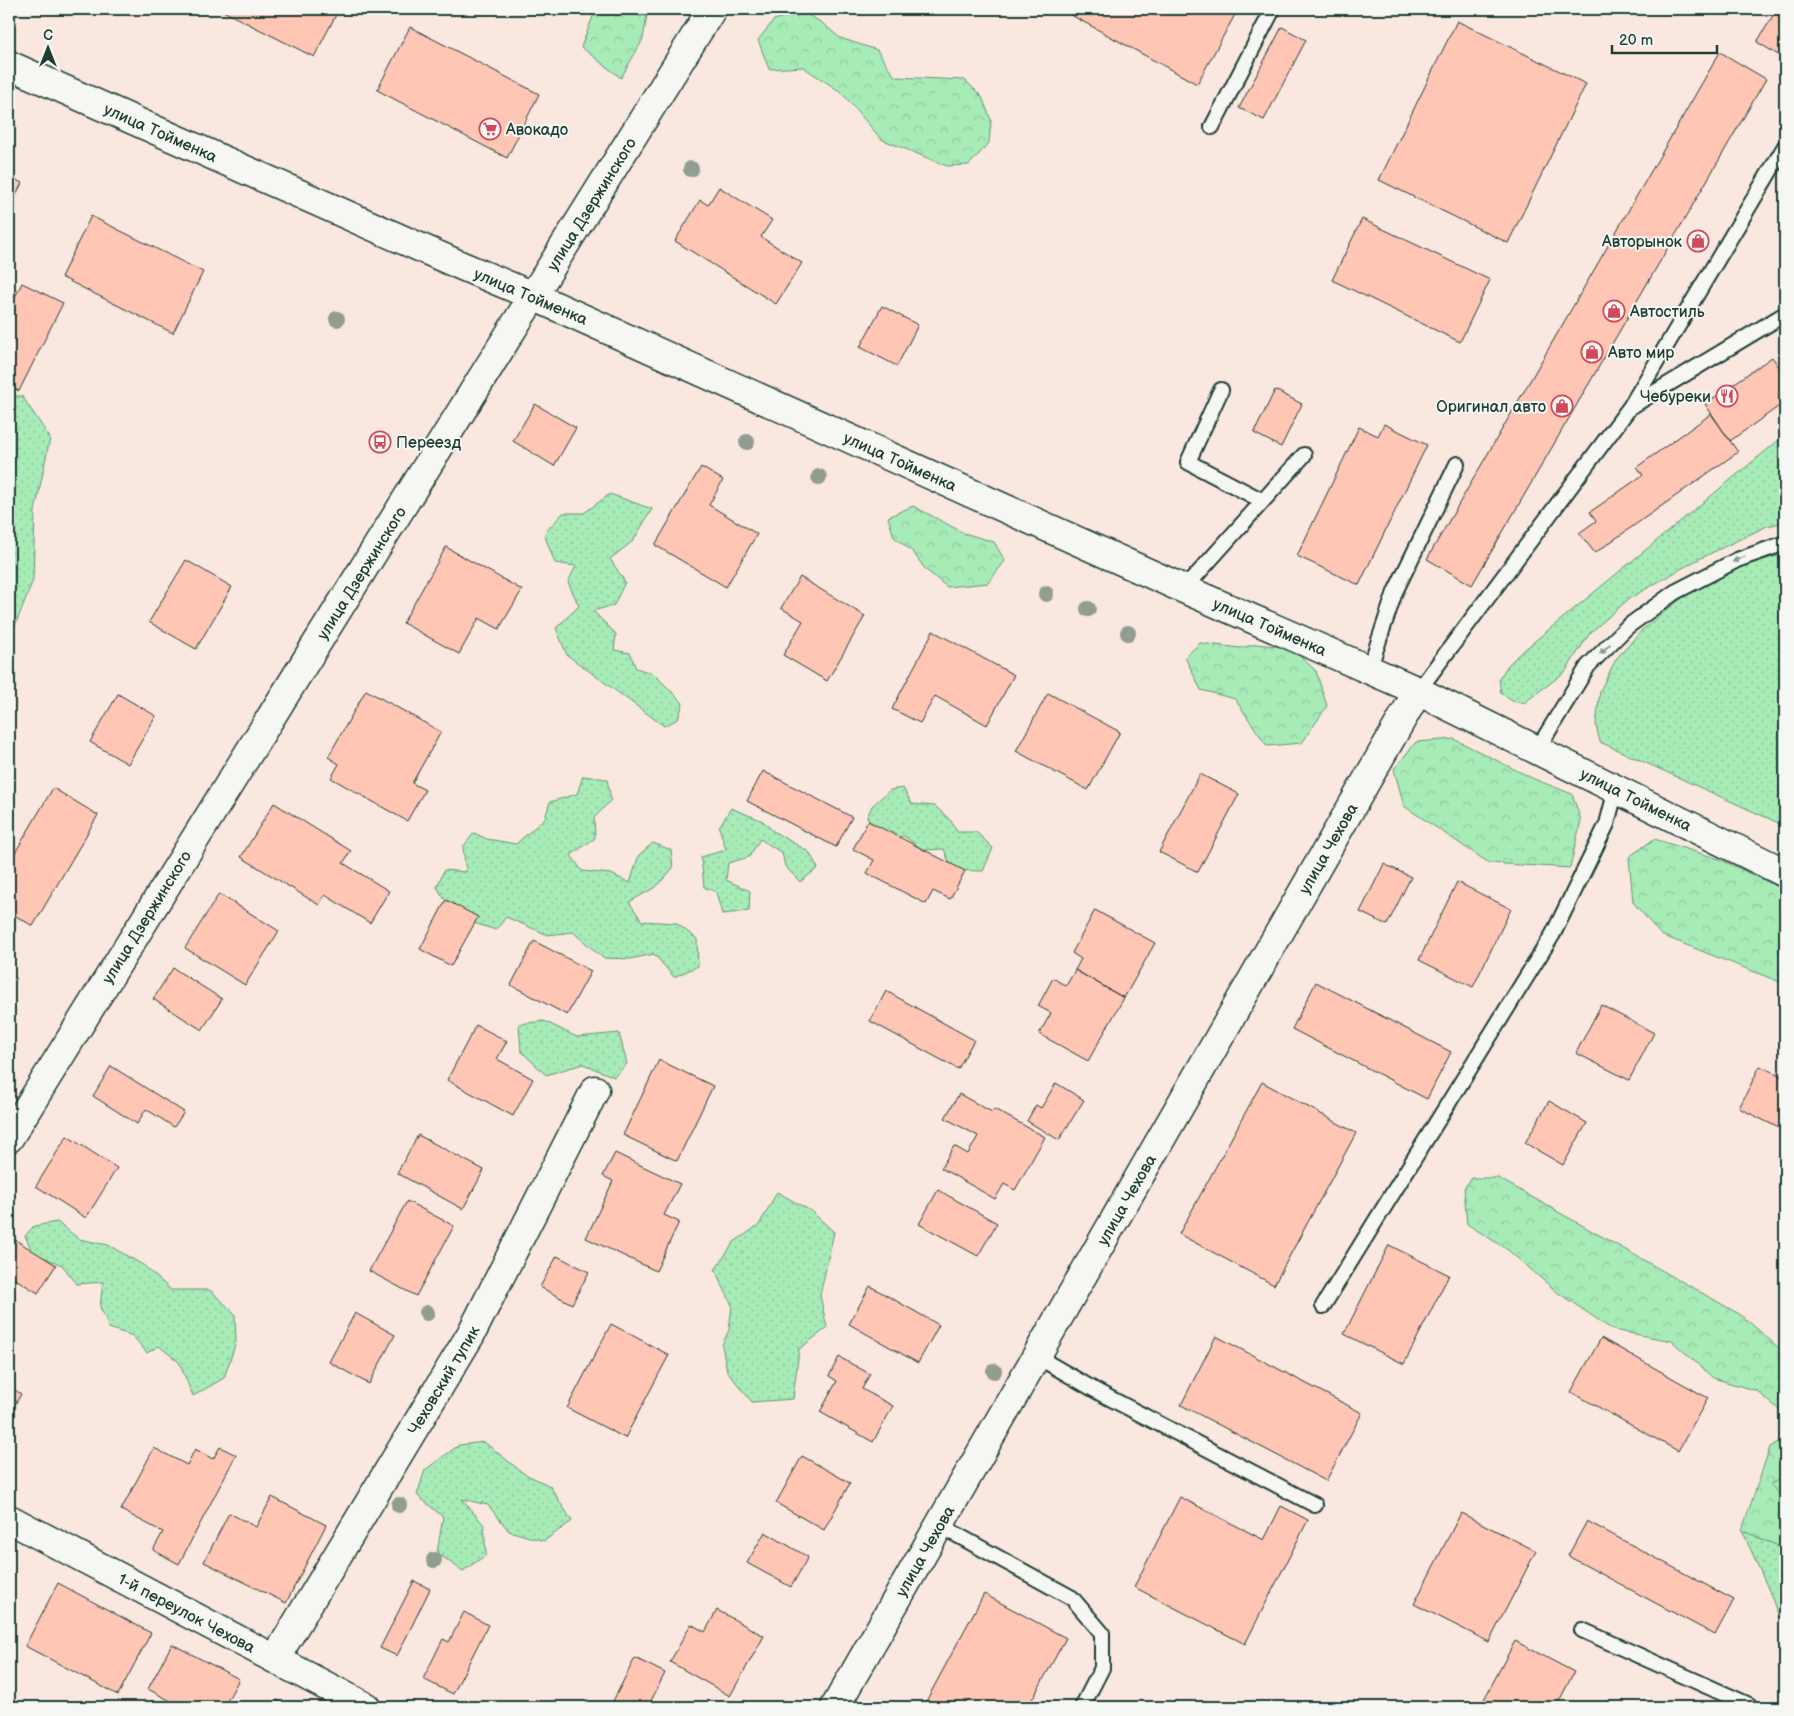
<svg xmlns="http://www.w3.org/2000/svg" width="1794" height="1716" font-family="'Balsamiq Sans',sans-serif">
<defs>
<pattern id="grass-dots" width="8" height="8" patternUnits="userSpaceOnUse" patternTransform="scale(1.25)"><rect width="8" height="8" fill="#a7ebb6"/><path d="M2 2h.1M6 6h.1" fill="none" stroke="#8fca9d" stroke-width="1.8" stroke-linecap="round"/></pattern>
<pattern id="forest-crowns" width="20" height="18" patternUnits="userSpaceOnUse" patternTransform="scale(1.25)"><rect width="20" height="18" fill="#a7ebb6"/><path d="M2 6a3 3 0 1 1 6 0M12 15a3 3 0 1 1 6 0" fill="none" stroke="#8fca9d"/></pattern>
</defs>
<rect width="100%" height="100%" fill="#f9e7e0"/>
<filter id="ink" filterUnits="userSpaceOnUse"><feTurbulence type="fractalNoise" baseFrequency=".02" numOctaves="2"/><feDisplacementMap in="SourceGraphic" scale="10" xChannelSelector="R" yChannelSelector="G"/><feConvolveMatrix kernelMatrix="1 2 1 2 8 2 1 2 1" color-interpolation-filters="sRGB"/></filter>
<g filter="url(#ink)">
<path fill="url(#grass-dots)" stroke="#639475" d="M9,396H22L50,438L35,511L33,580L9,641Z
M1785,435V522L1767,526L1693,562L1630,598L1590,633L1565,672L1524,703L1512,701L1501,693L1499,679L1508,665L1518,655Z
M610,494L652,509L633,541L610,559L625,582L614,605L593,611L616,634L614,650L630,653L636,668L654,674L683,703L678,719L664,726L567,655L556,628L579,606L568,582L576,566L555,563L544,534L563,513H584Z
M1785,554V826L1600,742L1596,725L1600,691L1616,659L1642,630L1687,594L1736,567Z
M583,776L607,779L611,800L594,818L595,838L571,855L582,871L611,874L630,883L639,855L653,843L671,850L673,868L656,887L629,902L642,921L676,923L697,939L698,966L674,977L654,954L630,959L603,958L573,932L548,935L506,917L496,930L464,920L445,900L437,887L444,870L466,872L463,847L474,833L487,839L516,844L545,818L550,802L577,794Z
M903,788L912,804L935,806L951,821L957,832H976L993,848L983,871L952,870L944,849L923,850L904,836L881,839L867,817L872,806L890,790Z
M731,808L763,821L773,831L809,852L818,868L800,882L785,866L782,853L760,839L749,857L728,863L726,880L750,891L749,911L722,914L716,892L704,887L701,857L726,850L719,827Z
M544,1021L577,1037L619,1033L627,1064L614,1077L583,1064L546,1075L521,1051L519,1024Z
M777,1192L811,1211L834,1232L820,1295L827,1328L799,1349L793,1399L752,1402L727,1371L722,1345L729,1330L732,1305L715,1270L734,1242L759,1225Z
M57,1222L79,1239L108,1245L143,1265L171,1290H210L235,1314L236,1342L224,1378L193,1396L179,1362L159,1346L147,1353L133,1336L109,1328L100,1307L103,1282L77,1284L62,1265L33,1253L25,1236L34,1226Z
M484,1442L523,1473L550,1486L572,1521L544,1541L509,1531L488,1505L462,1499L484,1525L486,1555L463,1571L437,1553L443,1517L417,1495L425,1470L459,1445Z
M1785,1477V1501L1769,1484Z
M1742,1530L1785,1549V1634L1770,1593Z"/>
<path fill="url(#forest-crowns)" stroke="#639475" d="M596,9H648L643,39L621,78L581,47Z
M802,11L822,23L840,38L877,50L895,77L965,80L982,97L991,120L989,143L969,165L947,166L881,139L841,92L803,67L769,69L758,40L774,20Z
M913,506L964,533L994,542L1005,561L988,583L947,587L925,569L913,552L894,537L888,517Z
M1200,643L1240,648L1257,644L1291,648L1316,671L1327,706L1302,743L1267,746L1235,699L1201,690L1185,657Z
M1454,739L1534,779L1572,794L1581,820L1570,868L1489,863L1404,806L1394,769L1416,742Z
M1654,839L1719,859L1785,890V984L1661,935L1633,902L1629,857Z
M1472,1178H1498L1741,1315L1779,1348L1785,1346V1418L1782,1412L1757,1391L1713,1378L1672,1341L1613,1330L1557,1292L1508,1250L1467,1224L1464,1188Z
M1785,1440V1477L1770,1484L1785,1501V1549L1742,1530L1770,1447Z"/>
<path fill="#ffc5b5" stroke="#1f3d34" d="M219,9H339L314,57Z
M1060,9H1238L1197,84Z
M1777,9H1785V59L1757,42Z
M1457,21L1586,84L1508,243L1379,180Z
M410,27L539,94L507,158L377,90Z
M1282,27L1306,40L1264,120L1239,108Z
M1720,52L1766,79L1472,585L1427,559Z
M9,176L22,183L9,210Z
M719,187L772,220L761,237L802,263L776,304L675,241L700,200L708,205Z
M91,216L203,272L173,333L61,277Z
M1362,219L1490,280L1460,342L1332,280Z
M22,283L63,303L19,391L9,386V299L13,301Z
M882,306L918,325L897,366L860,347Z
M1772,357L1785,375V402L1730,441L1705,404Z
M1275,390L1302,404L1281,447L1254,433Z
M535,404L576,428L554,466L513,441Z
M1711,414L1738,452L1595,553L1579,533L1596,521L1590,512L1643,475L1637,467Z
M1384,424L1427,445L1359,585L1297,556L1359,427L1378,436Z
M701,467L723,480L709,505L757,534L726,587L655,545Z
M446,547L522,590L499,629L479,618L459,654L403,623Z
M186,560L232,587L196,649L149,622Z
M800,577L865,616L827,681L783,655L803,621L781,608Z
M933,631L1014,675L987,725L935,696L920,723L892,709Z
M366,690L441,732L412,783L425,790L407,821L331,778L339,764L328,757Z
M1048,693L1120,732L1088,790L1016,751Z
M118,694L156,716L128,764L90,742Z
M763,771L852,817L836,847L747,801Z
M1200,774L1239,794L1198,872L1159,852Z
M53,788L98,815L33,926L9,912V863Z
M274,803L351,851L343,863L389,891L370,923L325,895L319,905L241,857Z
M868,821L965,871L950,899L933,891L926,904L867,873L874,860L853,849Z
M1384,864L1411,877L1387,925L1360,912Z
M1457,882L1511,909L1473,987L1419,960Z
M219,894L279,931L245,985L185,948Z
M446,900L478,917L451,966L420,949Z
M1095,910L1155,943L1124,998L1075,970L1081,959L1072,953Z
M534,941L591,971L567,1015L511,985Z
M173,968L222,999L202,1030L153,999Z
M1075,970L1124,998L1088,1061L1039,1034L1051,1013L1038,1006L1053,978L1066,986Z
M1316,982L1451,1052L1427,1099L1292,1029Z
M886,991L974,1040L958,1069L870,1021Z
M1601,1005L1654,1033L1629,1080L1576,1053Z
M476,1025L507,1041L497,1059L533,1079L513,1116L447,1080Z
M659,1060L713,1086L677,1161L623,1135Z
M111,1066L184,1112L174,1127L146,1109L137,1124L93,1096Z
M1760,1066L1785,1078V1131L1739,1108Z
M1262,1082L1356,1133L1274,1285L1179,1234Z
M1056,1083L1084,1100L1059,1140L1027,1121L1036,1105L1041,1108Z
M959,1094L992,1112L994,1109L1045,1137L1015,1190L1004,1184L995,1199L941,1168L954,1146L968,1154L978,1136L945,1118Z
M1549,1101L1587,1123L1563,1165L1525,1143Z
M418,1135L484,1170L463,1209L397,1173Z
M67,1136L117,1168L86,1218L36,1186Z
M615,1153L680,1184L664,1215L679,1222L656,1271L586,1238L613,1181L603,1176Z
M938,1190L997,1223L978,1256L919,1224Z
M407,1201L454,1226L416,1296L369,1271Z
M9,1236L56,1265L38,1293L9,1275Z
M1389,1245L1449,1275L1404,1364L1344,1334Z
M557,1256L589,1272L572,1304L540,1287Z
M870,1286L939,1325L918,1363L849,1324Z
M355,1313L395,1335L369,1384L329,1362Z
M611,1324L669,1355L625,1438L567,1408Z
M1216,1336L1362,1413L1326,1481L1181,1405Z
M1601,1338L1708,1398L1678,1451L1571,1392Z
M839,1357L870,1374L862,1389L893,1406L873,1442L820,1412L837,1381L829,1376Z
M9,1386L21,1394L9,1415Z
M220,1447L236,1455L179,1564L153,1550L163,1532L121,1510L154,1448L187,1465L195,1449L213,1459Z
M802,1456L850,1483L824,1530L776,1503Z
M272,1497L326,1525L286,1603L204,1562L229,1513L256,1527Z
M1180,1497L1264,1540L1281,1506L1308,1520L1245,1644L1134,1587Z
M1461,1513L1536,1551L1489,1642L1414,1604Z
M1587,1521L1734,1600L1715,1635L1568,1556Z
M765,1532L808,1557L791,1587L747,1563Z
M414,1581L430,1589L397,1656L380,1648Z
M58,1583L151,1633L118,1695L25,1646Z
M984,1594L1066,1638L1028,1707H923Z
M717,1610L764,1636L730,1696L670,1662L691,1624L705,1632Z
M464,1612L488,1625L453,1694L423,1679L443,1639L449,1642Z
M1515,1641L1574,1672L1556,1707H1480Z
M172,1644L239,1679L224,1707H182L148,1689Z
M635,1658L665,1673L648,1707H610Z
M277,1700L292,1707H273Z"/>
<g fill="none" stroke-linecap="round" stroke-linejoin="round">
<g stroke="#1f3d34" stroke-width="18">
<path id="lane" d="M1212,127L1273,9
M1221,390L1188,462L1263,501
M1632,406L1785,314
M1184,589L1304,455
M1369,670L1395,592L1457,464
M1418,691L1630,407L1785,146
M1537,750L1588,666L1627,627L1675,592L1737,560L1785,543
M1323,1306L1553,934L1607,824L1616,789
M1036,1356L1100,1393L1315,1505
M939,1525L1072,1598L1102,1633V1668L1082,1707
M1582,1630L1749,1705L1748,1707"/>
</g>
<g stroke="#1f3d34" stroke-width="31">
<g id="street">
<path id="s1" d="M9,65L462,266L533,296L9,1138"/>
<path id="s2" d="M9,1519L366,1707"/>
<path id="s3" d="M275,1659L471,1334L595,1090"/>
<path id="s4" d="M835,1707L1418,691"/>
</g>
</g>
<g stroke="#1f3d34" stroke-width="31">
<g id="secondary">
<path id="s5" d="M712,9L533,296L1184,589L1418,691L1785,873"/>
</g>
</g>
<use href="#lane" stroke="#f6f6f2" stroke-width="14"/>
<use href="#street" stroke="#f6f6f2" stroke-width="28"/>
<use href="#secondary" stroke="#f6f6f2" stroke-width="28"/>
</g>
<g fill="#909d90">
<circle cx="691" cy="169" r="8"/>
<circle cx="337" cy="319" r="8"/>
<circle cx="747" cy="442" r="8"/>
<circle cx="819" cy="477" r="8"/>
<circle cx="1046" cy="594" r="8"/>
<circle cx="1088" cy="609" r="8"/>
<circle cx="1128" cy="633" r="8"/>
<circle cx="427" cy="1313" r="8"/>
<circle cx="994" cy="1371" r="8"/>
<circle cx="399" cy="1505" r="8"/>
<circle cx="434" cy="1560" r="8"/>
</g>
<defs><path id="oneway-solid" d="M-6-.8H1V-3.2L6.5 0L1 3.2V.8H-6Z" transform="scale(1.25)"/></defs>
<g fill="#8a9a93">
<use href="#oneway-solid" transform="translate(1739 559) rotate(157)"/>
<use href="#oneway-solid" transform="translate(1605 649) rotate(136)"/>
</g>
</g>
<defs>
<g id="supermarket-ring" transform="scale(1.125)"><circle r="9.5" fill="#f6f6f2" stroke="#d1495b" stroke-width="1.5"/><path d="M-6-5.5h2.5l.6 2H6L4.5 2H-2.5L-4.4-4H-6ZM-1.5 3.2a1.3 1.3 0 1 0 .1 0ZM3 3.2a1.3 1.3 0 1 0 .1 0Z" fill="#d1495b"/></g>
<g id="shop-ring" transform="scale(1.125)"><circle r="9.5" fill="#f6f6f2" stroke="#d1495b" stroke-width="1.5"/><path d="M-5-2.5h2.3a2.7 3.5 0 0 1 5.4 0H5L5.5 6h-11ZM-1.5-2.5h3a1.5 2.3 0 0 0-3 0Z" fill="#d1495b"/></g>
<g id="restaurant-ring" transform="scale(1.125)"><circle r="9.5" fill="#f6f6f2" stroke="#d1495b" stroke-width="1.5"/><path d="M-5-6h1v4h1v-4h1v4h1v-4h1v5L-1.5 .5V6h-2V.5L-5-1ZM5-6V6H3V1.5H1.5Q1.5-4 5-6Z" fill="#d1495b"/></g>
<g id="bus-ring" transform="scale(1.125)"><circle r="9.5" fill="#f6f6f2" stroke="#d1495b" stroke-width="1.5"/><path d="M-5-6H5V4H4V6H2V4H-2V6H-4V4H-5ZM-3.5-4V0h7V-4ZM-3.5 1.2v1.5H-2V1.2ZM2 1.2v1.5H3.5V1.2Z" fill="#d1495b"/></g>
</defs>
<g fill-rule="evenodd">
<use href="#supermarket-ring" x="490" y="129"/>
<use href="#shop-ring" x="1698" y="241"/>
<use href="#shop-ring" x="1614" y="311"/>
<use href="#shop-ring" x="1592" y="352"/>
<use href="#restaurant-ring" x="1727" y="396"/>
<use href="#shop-ring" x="1562" y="406"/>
<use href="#bus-ring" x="380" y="442"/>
</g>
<g text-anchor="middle" stroke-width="4" stroke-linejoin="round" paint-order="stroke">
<g font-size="16" fill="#1f3d34" stroke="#f6f6f2" text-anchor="start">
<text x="506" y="135">Авокадо</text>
<text x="1682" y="247" text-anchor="end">Авторынок</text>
<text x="1630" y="317">Автостиль</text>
<text x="1608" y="358">Авто мир</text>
<text x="1711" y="402" text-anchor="end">Чебуреки</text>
<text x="1546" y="412" text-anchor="end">Оригинал авто</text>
<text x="396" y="448">Переезд</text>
</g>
<g font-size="16" fill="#1f3d34" stroke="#f6f6f2">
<text dy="6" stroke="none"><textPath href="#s1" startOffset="166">улица Тойменка</textPath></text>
<text transform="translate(591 204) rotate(-58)" y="6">улица Дзержинского</text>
<text transform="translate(531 296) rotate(23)" y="6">улица Тойменка</text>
<text dy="6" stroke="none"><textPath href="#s5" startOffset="741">улица Тойменка</textPath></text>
<text transform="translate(361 573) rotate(-58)" y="6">улица Дзержинского</text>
<text dy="6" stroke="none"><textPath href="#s5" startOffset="1146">улица Тойменка</textPath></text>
<text dy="6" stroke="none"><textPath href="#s5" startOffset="1551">улица Тойменка</textPath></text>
<text dy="6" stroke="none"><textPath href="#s4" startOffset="990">улица Чехова</textPath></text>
<text transform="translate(146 917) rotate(-58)" y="6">улица Дзержинского</text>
<text dy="6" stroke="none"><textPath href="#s4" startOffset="585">улица Чехова</textPath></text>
<text dy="6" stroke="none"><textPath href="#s3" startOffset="326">Чеховский тупик</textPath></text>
<text dy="6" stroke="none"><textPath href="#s4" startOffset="180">улица Чехова</textPath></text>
<text dy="6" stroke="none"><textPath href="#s2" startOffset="201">1-й переулок Чехова</textPath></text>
</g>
</g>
<rect width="1794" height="1716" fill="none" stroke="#f6f6f2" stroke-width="30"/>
<rect x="15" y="15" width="1764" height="1686" fill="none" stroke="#1f3d34" stroke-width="2" filter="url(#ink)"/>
<g transform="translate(48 48)" stroke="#f6f6f2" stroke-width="4" paint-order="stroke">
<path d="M0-4L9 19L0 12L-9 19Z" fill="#1f3d34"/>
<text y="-8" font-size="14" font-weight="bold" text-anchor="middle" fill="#1f3d34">С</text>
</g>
<path d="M1612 45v8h105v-8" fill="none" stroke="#1f3d34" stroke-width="2.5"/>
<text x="1619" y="45" font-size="15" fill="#1f3d34" stroke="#f6f6f2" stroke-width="4" paint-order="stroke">20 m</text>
</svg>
